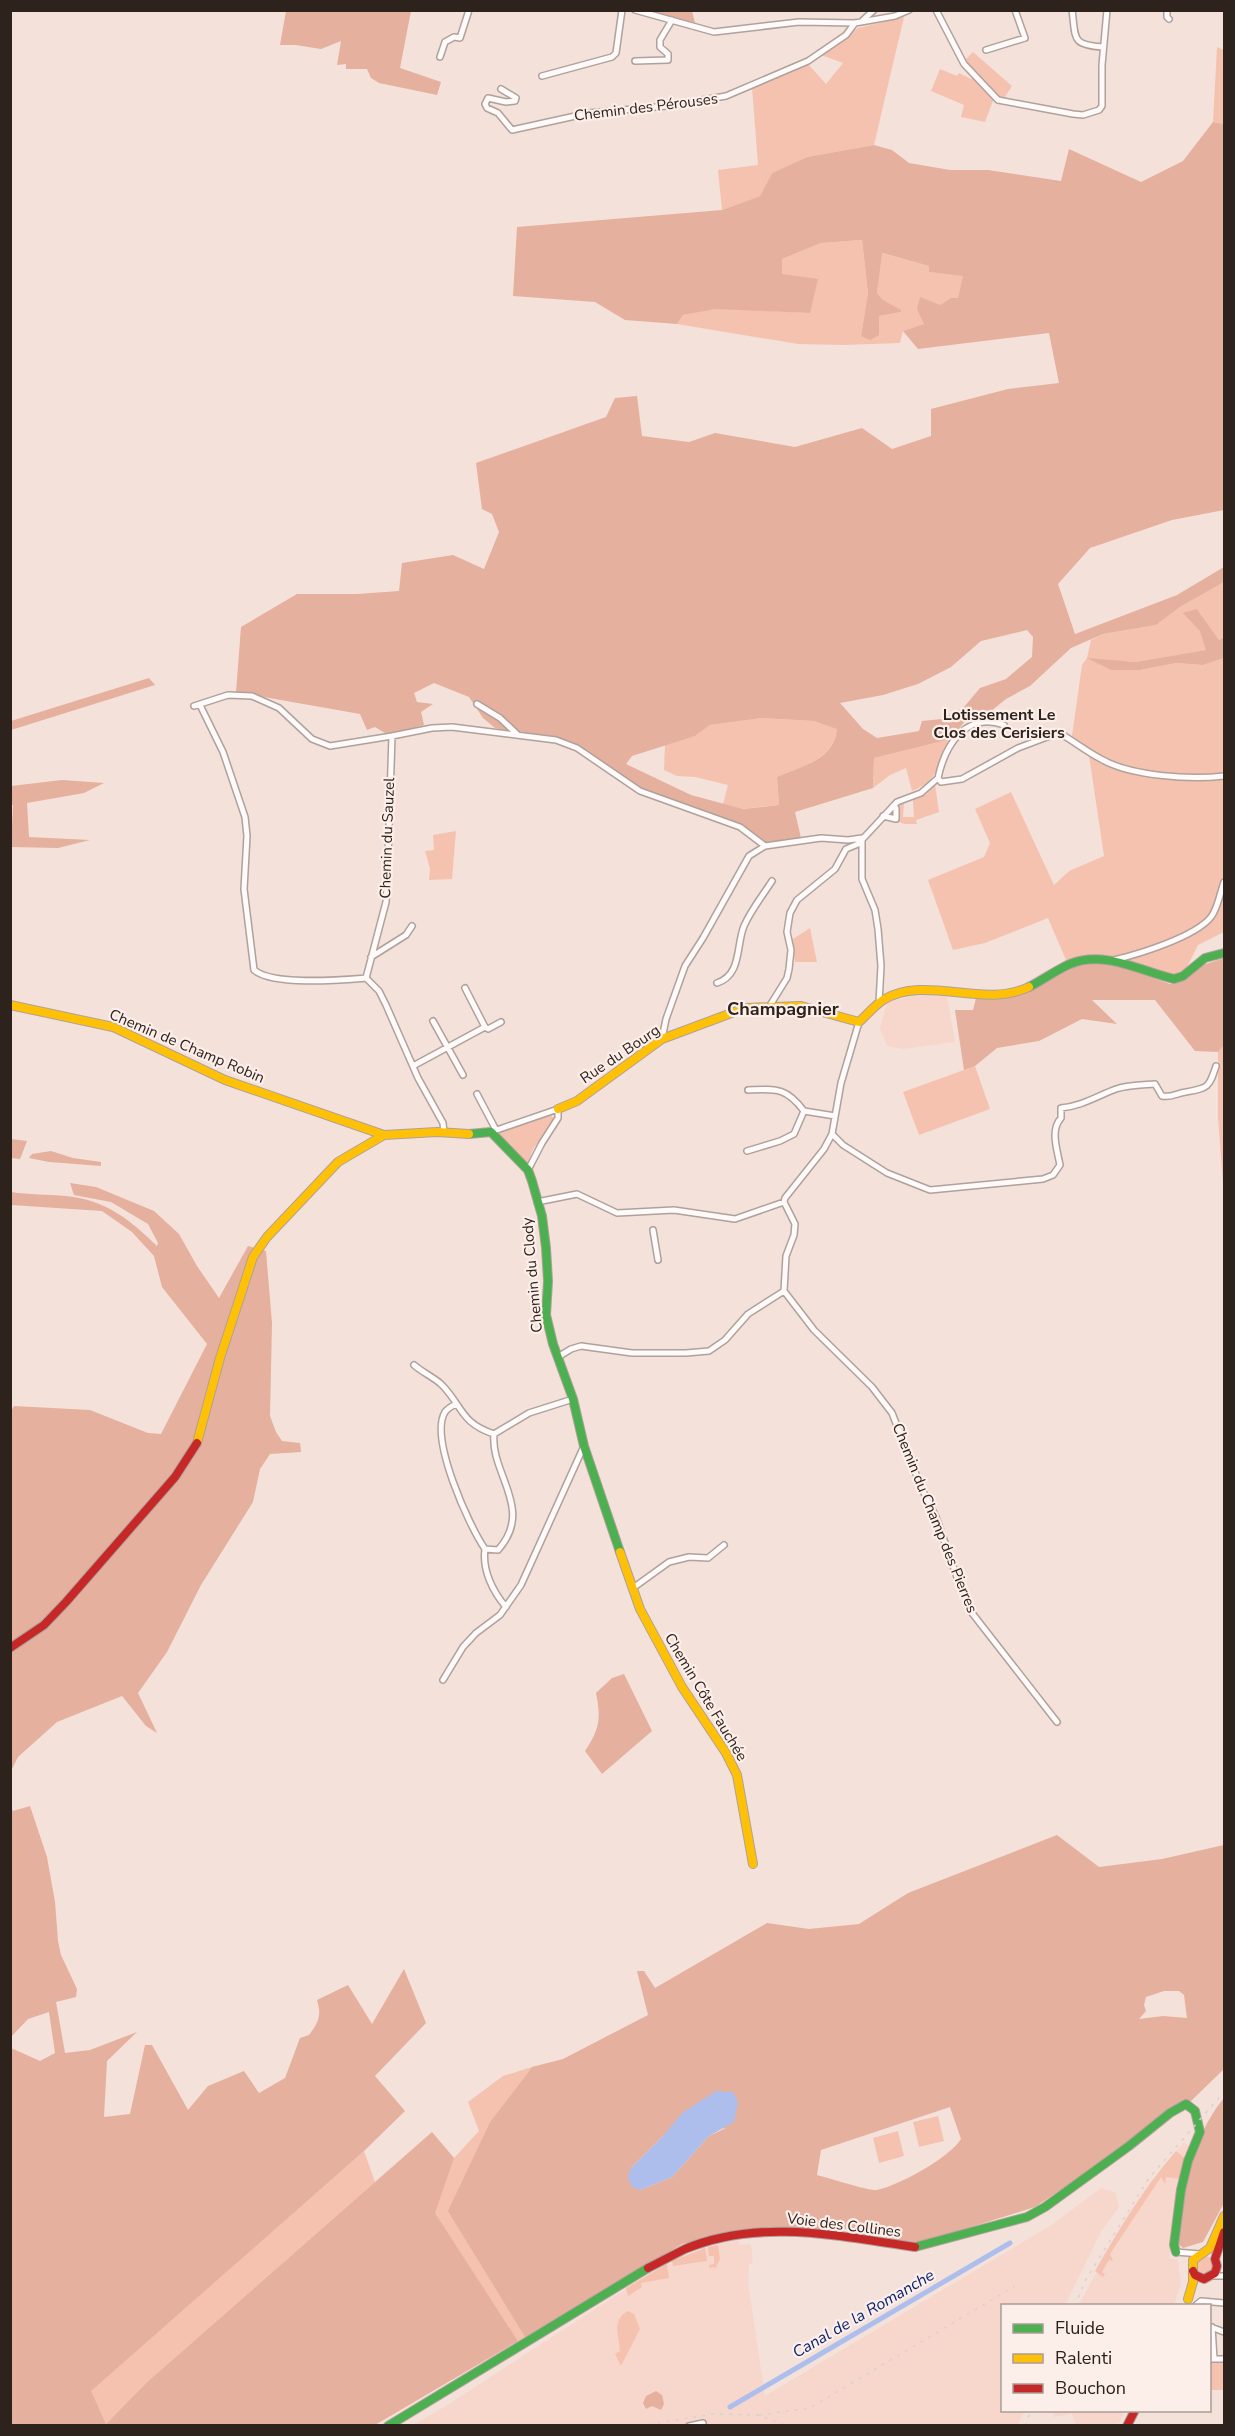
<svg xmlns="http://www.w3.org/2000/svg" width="1235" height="2436" font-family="'Nunito Sans',sans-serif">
<rect width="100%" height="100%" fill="#f4e1da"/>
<path fill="#f7d7cc" d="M926,993L947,996L955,1042L903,1049L887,1046L880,1028L887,1002Z
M1184,2142L1191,2148L1169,2258L1178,2260L1181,2284L1174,2305L1078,2306L1130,2212L1149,2184Z
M1101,2188L1116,2193L1119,2207L1102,2230L1065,2305L1002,2306V2410L1024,2411L1018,2425L411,2426L444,2407L657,2269L709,2247L738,2240L740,2245L751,2244L753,2263L749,2264L748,2282L765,2396L1053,2224Z
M1054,2411V2410L1125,2411L1119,2423L1107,2426L1076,2425L1072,2414L1053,2417Z"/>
<path fill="#f5c2b0" d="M904,17L874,145L807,157L772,173L760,196L722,210L718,170L758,165L752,87L808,64L826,84L843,63L821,55L858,28Z
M1217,47L1224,50V124L1213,122Z
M973,52L1012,86L1003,100L987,88L964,61Z
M940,69L957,76L959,73L971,79L973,78L994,98L985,122L961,117L964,105L931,91Z
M862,240L868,293L861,336L879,316L901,312L883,300L877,293L881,253L929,266V272L964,275L958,299L951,298L940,305L925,324L903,331L900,343L843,345L798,344L677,324L683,315L715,308L810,313L782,274V259L821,243Z
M1224,582V637L1219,640L1197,609L1207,650L1135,662L1089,659L1140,670L1176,663L1203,665L1224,658V932L1198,945L1186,969L1173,975L1108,956L1066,960L1048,918L985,943L953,950L928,880L984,857L990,843L975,809L1011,792L1054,885L1069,871L1104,856L1088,749L1072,736L1082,665L1087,658L1091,640L1103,634L1156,625L1180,607Z
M762,718L814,721L837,728C834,760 802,766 777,777L779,805L741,809L723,804L728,785L695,777L677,776L664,770L665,745L695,736L710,725Z
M951,739C940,761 938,781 912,791L906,768L890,775L873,788L874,758Z
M935,785L939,812L916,820L917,824H904L898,821L897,806L904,803L903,817H914L913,800L927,794Z
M456,831L452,879L429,880L430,869L425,851L434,850L433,835Z
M810,928L817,962H795L793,939Z
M1224,1045V1179L1223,1183L1218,1117V1052Z
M975,1066L990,1109L919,1135L903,1092Z
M551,1114L555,1121L533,1149L527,1165L496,1132Z
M532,2067L490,2122L449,2211L525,2337L518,2341L434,2212L454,2158L479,2131L468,2102L503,2076Z
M938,2116L944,2141L919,2147L913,2122Z
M898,2131L904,2156L879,2163L873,2138Z
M364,2151L375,2182L146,2383L106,2424L90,2391Z
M1176,2151L1186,2159L1180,2179L1166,2177L1165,2184L1161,2177L1110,2254L1113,2261L1109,2260L1102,2272L1105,2274L1103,2277L1095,2271C1119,2229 1144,2188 1176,2151Z
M718,2245L720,2259L715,2269L714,2267L709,2268V2265L714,2264V2256H709L708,2247Z
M705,2248L707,2261L673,2266L672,2261Z
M1196 2265a9 9 0 1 1 18 0a9 9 0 1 1-18 0Z
M667,2264L669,2278L641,2283L642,2287L628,2296L626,2288Z
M628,2311L634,2314L640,2329L621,2366L615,2354L620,2351C619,2335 611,2320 628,2311Z
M1210,2360H1224V2390H1210Z"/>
<path fill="#e5b09d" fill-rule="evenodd" d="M286,11H411L400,68L441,82L437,95L379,83L371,78L367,69H346V64L337,65L341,41L321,49L296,45H280Z
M647,11H692L695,23Z
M1213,122L1224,124V510L1172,520L1090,548L1058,584L1075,634L1177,595L1224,567V582L1180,607L1156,625L1103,634L1071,648L1030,686L1006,699L980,720L965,721L951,739L874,758L873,788L795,812L801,838L766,845L744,827L637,789L565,742L495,728L483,718L469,697L434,683L414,693L417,702L433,704L421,712L424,725L390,736L375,727L367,730L360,714L236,692L241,627L297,594H357L399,591L402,563L453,555L484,569L499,532L492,514L482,509L476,463L606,417L615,398L637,396L642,436L689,442L715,433L795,447L862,428L892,449L931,436V409L1008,389L1059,383L1049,333L918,349L903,331L924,324L917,309L920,297L940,305L951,298H958L963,276L929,272V266L882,253L877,293L883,300L901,310V312L879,316V335L870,340L861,336L868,293L862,240L821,243L782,259V274L818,279L810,313L715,309L683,315L677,324L625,320L595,302L513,296L517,227L722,210L760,196L772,173L807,157L874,145L892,150L909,163L950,170H988L1061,181L1069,149L1141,182L1183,161ZM1027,630L1033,637L1032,657L1006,679L980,688L964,707L942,719L922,721L919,731L877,738L863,729L840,703L883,695L918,684L951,667L981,641ZM762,718L814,721L837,729C834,760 802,766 777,777L779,805L743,809L691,795L626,764L632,756L695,736L710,725Z
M1197,609L1219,640L1224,637V658L1203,665L1176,663L1140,670H1111L1087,658L1135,662L1206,650L1200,631L1183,613Z
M149,678L155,685L11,730V721Z
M62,780L104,783L84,793L27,803L29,837L90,840L58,848L11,847L13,805H11V786Z
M1224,958V1045L1218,1052L1195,1051L1155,1000H1092L1117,1024L1082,1019L1039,1041L997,1048L975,1066L964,1070L955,1010H973L976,998L1020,988L1066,960L1110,963L1170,984L1203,965Z
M11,1139L27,1141L20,1159L11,1158Z
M51,1151L73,1158L101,1162V1166L49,1162L29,1158L32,1154Z
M70,1183L96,1187L154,1211L179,1234L197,1266L219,1298L248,1246L266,1251L272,1323L270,1416L276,1432L282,1441L300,1443L301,1452L270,1454L260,1469L253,1502L201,1585L167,1652L138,1693L157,1733L146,1726L122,1696L57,1722L18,1757L11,1771L10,1413L14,1406L90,1410L148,1433L161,1434L207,1344L162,1287L154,1256L132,1232L102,1211L11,1205V1192C29,1195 47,1194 66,1196C106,1200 129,1219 157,1246L158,1243L148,1224L111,1202L74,1195Z
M624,1674L652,1731L602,1774L585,1751C600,1729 601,1718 596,1693L612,1678Z
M30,1806L47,1857L55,1902L58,1941L61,1955L77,1989L76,1997L56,2002L65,2053L90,2050L137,2032L107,2061L104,2117L130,2114L145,2045H152L188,2110L208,2086L244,2071L259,2093L285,2078L300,2038L309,2035C318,2023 322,2016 317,2000L348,1985L372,2024L404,1969L426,2023L375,2076L405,2111L364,2151L91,2391L106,2424L146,2383L432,2132L454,2158L435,2213L518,2341L375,2425H11V2048L40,2061L55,2053L49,2012L28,2019L11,2037V1807L13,1811Z
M1057,1835L1099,1867L1162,1859L1224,1845V2069L1191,2101L1181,2102L1119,2150L1035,2207L917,2244L854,2229L765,2230L682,2244L525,2337L448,2211L490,2122L532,2067L563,2059L648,2015L637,1971H644L655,1988L767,1923L809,1929L859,1924L908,1893ZM1164,1991H1179L1184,1995L1187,2018L1163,2016L1139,2019L1146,2011L1144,2005L1146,1997ZM950,2107L961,2139C949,2158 900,2185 877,2190C868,2191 829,2178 817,2175L821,2150ZM726,2128L709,2136L672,2177L640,2190L630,2169L664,2135Z
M1224,2098V2203L1203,2242L1183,2248L1177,2243C1184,2192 1190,2139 1224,2098Z
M656,2391L662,2395L664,2404L661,2410L652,2406L646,2409L643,2403L646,2396Z"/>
<path fill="#adbeed" d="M716,2091L733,2092L738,2102L734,2122L709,2136L672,2177L640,2190L632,2187L628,2178L630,2169L664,2135L682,2113Z"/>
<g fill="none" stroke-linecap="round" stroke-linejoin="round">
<path stroke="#adbeed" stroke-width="5" d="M730,2407L1010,2243"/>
<g stroke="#afa19b" stroke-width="8">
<path id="street" d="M635,10L714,32L799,22L855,23L895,16L909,10
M936,10L964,64L998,100L1073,114L1083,115L1099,110L1102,106V65L1107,10
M1072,10C1076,39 1071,45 1103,47
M1167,10V17L1169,19
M863,20L874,10
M986,50L1025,38L1015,10
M440,57L445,42L454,37L460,38L469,10
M635,61L668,60V54L660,47V40L672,20
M542,76L612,57L616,53L622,10
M501,89L516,98L515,101L506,102L488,98L485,104L487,108L498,113L512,130L589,113L667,106L726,96L808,61L846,35L855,23
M477,704L500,718L518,735
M200,705L223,752L245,817L247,836L244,889L254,970C273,986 341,980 366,978
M194,706L228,695L252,696L279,708L312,739L330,746L392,736L432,728L452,727L556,740L577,748L640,791L740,827L765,846
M938,778L941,782L962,779L1018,748L1055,734H1061C1075,742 1087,752 1101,759C1130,776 1190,780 1224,776
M938,778C945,745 966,711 1004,725
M883,816L896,819V808L893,806
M862,839V879L875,910L878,929L881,966L879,1003
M371,957L406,935L412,926
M1114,960C1139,954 1195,937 1211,917C1218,908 1220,893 1224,882
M366,978L386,902L387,887L392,736
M366,978L379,991L386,1005L418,1078L443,1123L444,1133
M717,983C742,975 736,945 744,926C751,910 763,895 772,881
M769,1007L787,978L789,969L791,950L787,932L790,913L797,900L835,869L846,849L858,844L897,802L921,793L938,778
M433,1021L463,1075
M485,1027L488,1029L501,1022
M662,1039L666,1019L685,966L703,938L749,856L765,846L821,838L848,840L862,838
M413,1066L485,1027L465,988
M748,1090C776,1089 786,1087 804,1111L835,1116
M477,1094L496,1130
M491,1132L558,1109V1118L542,1143L528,1170
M832,1134L843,1145L887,1173L930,1190L1043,1179L1053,1175L1060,1165C1057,1149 1050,1130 1061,1118V1108C1082,1106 1097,1096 1116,1089C1128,1085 1142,1085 1155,1084L1162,1096C1171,1098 1177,1093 1186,1092C1208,1088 1209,1088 1216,1066
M747,1151L780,1141L794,1134L804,1111
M537,1202L577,1194L617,1213L674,1210L735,1219L784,1202
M653,1230L658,1260
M784,1291L814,1330L872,1387L892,1413L921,1487L936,1517L959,1583L972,1613L1057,1722
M784,1291L786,1256L794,1235L795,1224L784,1202L785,1198L824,1149L832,1134L841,1083L859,1022
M558,1357L571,1349L581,1346L632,1353H686L709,1351L725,1340L748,1314L784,1291
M414,1365C422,1372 433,1377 441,1384C463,1406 460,1423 494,1434L529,1413L573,1399
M456,1404C452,1406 447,1409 445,1412C429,1438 469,1526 485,1549C482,1570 493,1592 506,1607
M485,1549L498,1550C535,1509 490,1474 494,1434
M633,1588L669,1562L689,1557L708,1558L724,1545
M443,1680L463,1647L476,1633L500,1615L521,1585L584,1446
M1176,2252L1200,2254
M1213,2276H1224
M1195,2306L1201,2301L1224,2303
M1211,2327L1224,2332
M1212,2327L1214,2359
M1210,2359H1224
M689,2426L703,2423"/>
</g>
<g stroke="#afa19b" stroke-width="10">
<path id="fast" d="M1029,987C1043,980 1056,970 1070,964C1105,950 1140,971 1174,979L1183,976L1205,958L1224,953
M469,1134L491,1132L528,1170L532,1181L542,1216L546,1248L548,1281L546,1315L553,1344L573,1399L584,1446L620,1552
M915,2247L1027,2217L1045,2207L1129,2146L1170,2113L1186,2104L1195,2111L1200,2132L1188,2161L1181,2190L1174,2245L1176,2252
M388,2426L648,2268"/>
</g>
<g stroke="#afa19b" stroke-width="10">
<path id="slow" d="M10,1005L113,1027L225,1080L384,1135
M558,1109L577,1101L662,1039L745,1008L801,1006L859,1022C867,1015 874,1006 883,1000C926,974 982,1009 1029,987
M197,1443L220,1358L253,1257L267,1237L338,1162L384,1135L437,1132L469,1134
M620,1552L640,1609L682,1687L726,1753L737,1775L753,1864
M1188,2299L1193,2282V2260L1210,2248L1224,2216"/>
</g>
<g stroke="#afa19b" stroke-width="10">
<path id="jam" d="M10,1648L44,1625L66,1602L175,1477L197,1443
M648,2268C660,2262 673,2255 685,2249C760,2218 838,2236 915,2247
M1193,2271L1195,2275L1204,2279L1215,2273L1217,2266L1215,2259L1224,2232
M1127,2426L1135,2410"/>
</g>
<use href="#street" stroke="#fdfaf9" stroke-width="5"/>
<use href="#fast" stroke="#4caf50" stroke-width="8"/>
<use href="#slow" stroke="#ffc107" stroke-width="8"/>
<use href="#jam" stroke="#c62828" stroke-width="8"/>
<path stroke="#d8d2d0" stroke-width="1.5" stroke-dasharray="3 6" stroke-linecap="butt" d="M1075,2306L1085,2281L1149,2178L1224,2092
M759,2415L810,2408L1015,2286
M640,2426L712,2414L759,2415L787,2426
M1025,2426L1031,2410"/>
</g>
<g text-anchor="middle" stroke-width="4.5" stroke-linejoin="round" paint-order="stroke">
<g font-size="15" fill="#2e221d" stroke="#fceee9">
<text transform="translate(646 107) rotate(-7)" y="5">Chemin des Pérouses</text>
<text transform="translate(387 838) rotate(-88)" y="5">Chemin du Sauzel</text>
<text transform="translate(187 1046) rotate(23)" y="5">Chemin de Champ Robin</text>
<text transform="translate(620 1054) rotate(-34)" y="5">Rue du Bourg</text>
<text transform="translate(532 1275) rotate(-95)" y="5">Chemin du Clody</text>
<text transform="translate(935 1518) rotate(68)" y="5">Chemin du Champ des Pierres</text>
<text transform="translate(706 1697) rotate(59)" y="5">Chemin Côte Fauchée</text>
<text transform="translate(844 2225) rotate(7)" y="5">Voie des Collines</text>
</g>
<g font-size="16" font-weight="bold" fill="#2e221d" stroke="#fceee9">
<text x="999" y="720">Lotissement Le<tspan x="999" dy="18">Clos des Cerisiers</tspan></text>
</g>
<g font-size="16" font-style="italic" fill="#0b2573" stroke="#fceee9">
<text transform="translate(863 2313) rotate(-30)" y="6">Canal de la Romanche</text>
</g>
<g font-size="18" font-weight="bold" fill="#2e221d" stroke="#fceee9">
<text x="783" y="1015">Champagnier</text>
</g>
</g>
<rect width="1235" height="2436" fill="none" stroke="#2e221d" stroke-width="24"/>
<rect x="1001" y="2304" width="210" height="108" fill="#fceee9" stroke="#aa9c97" stroke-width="1.5"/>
<rect x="1013" y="2324" width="30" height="9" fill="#4caf50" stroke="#aa9c97" stroke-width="1.5"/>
<text x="1055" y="2334" font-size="18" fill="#2e221d">Fluide</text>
<rect x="1013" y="2354" width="30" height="9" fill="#ffc107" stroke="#aa9c97" stroke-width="1.5"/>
<text x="1055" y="2364" font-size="18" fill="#2e221d">Ralenti</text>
<rect x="1013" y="2384" width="30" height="9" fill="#c62828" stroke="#aa9c97" stroke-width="1.5"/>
<text x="1055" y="2394" font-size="18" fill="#2e221d">Bouchon</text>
</svg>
